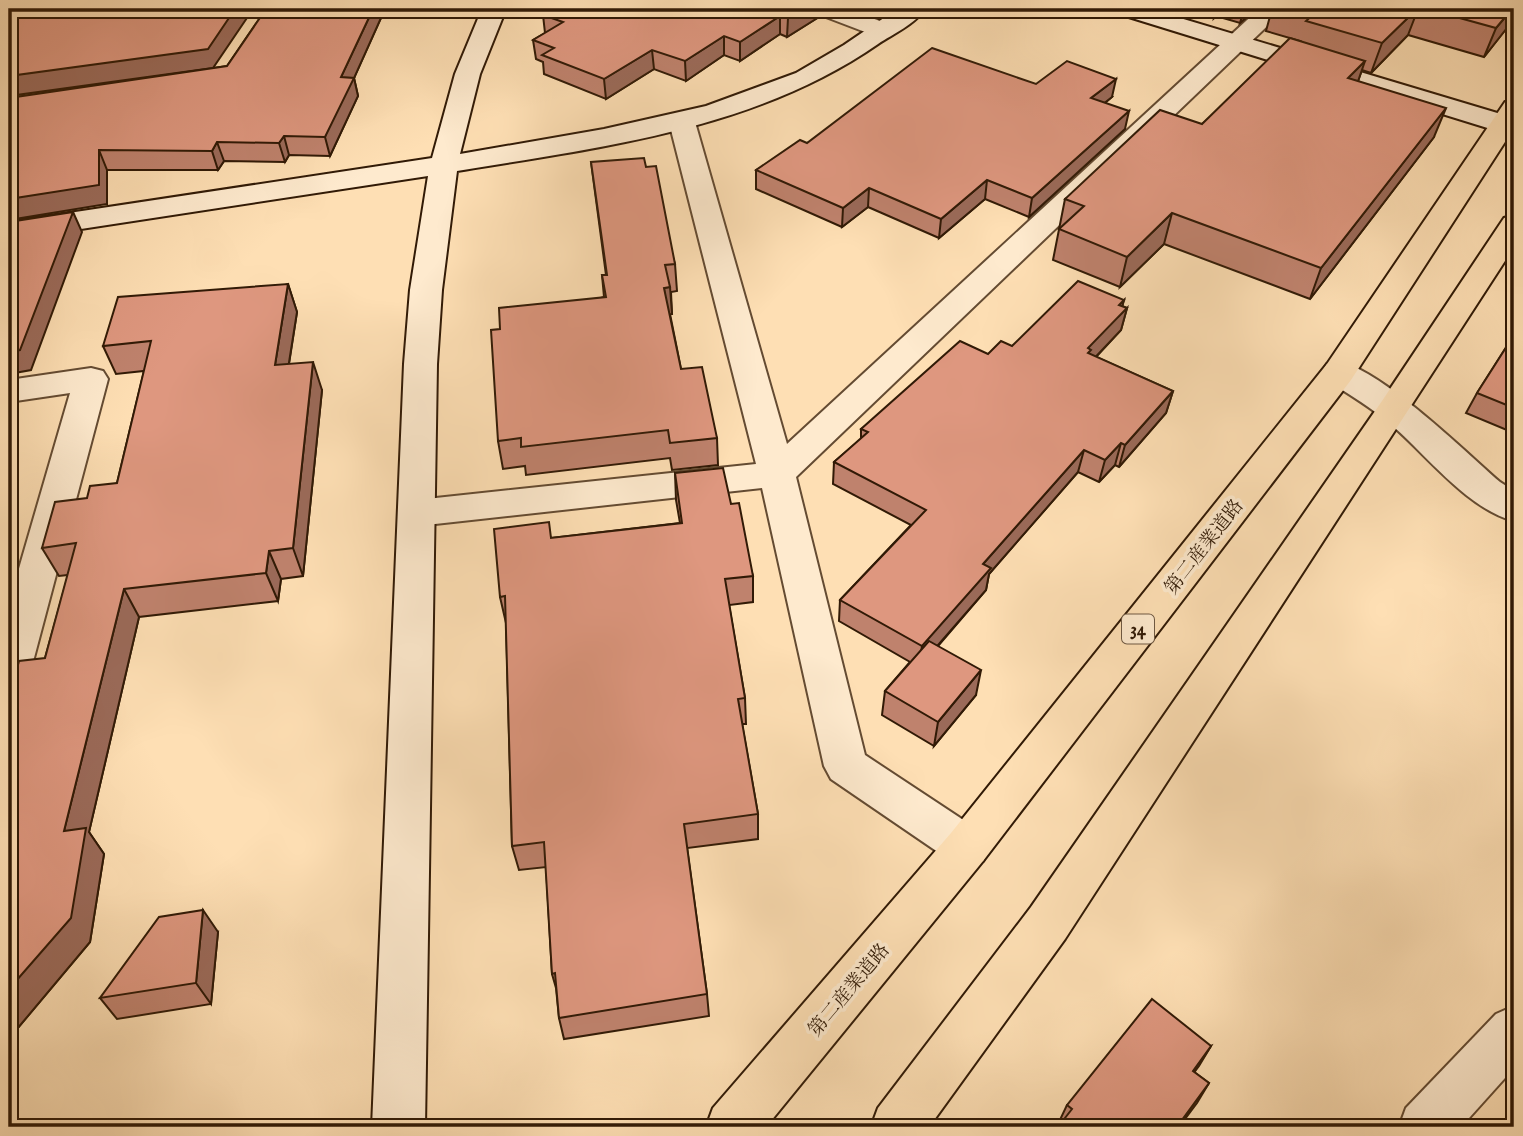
<svg xmlns="http://www.w3.org/2000/svg" width="1523" height="1136" font-family="'IM FELL English','Noto Serif JP',serif">
	<style>
		.lines { fill: none; stroke-linecap: round; stroke-linejoin: round }
		.street-casing { stroke: #644b32; stroke-width: 4 }
		.secondary-casing { stroke: #311a06; stroke-width: 4 }
		.primary-casing { stroke: #311a06; stroke-width: 4 }
		.street { fill: #feeace; fill-rule: evenodd }
		.secondary { fill: #feeace; fill-rule: evenodd }
		.primary { fill: #fedfb4; fill-rule: evenodd }
		.wall { fill: #bf826d; stroke: #311a06; stroke-width: 2 }
		.shaded-wall { fill: #9b6a59; stroke: #311a06; stroke-width: 2 }
		.building { fill: #de977f; stroke: #311a06; stroke-width: 2 }
		.labels { text-anchor: middle; stroke-width: 7; stroke-linejoin: round; paint-order: stroke }
		.shield { fill: #feeace; stroke: #6e5842; stroke-width: 2 }
		.shield-label { font-size: 18px; font-weight: bold; fill: #311a06 }
		.street-label { font-size: 19px; fill: #311a06; stroke: #feeace }
	</style>
	<rect width="100%" height="100%" fill="#fedfb4"/>
	<filter id="stains"><feTurbulence type="fractalNoise" baseFrequency=".00286" numOctaves="4"/><feColorMatrix values="0 0 0 0 .2 0 0 0 0 .09 0 0 0 0 .02 0 0 0 .5 -.17"/></filter>
	<radialGradient id="worn" r=".72"><stop offset=".6" stop-color="#630" stop-opacity="0"/><stop offset="1" stop-color="#630" stop-opacity=".3"/></radialGradient>
	<g class="lines">
		<g class="street-casing">
			<g id="street">
				<path d="M814 9H847L891 25 894 30 891 35 882 37 873 35 818 14Z"/>
				<path d="M1259 9H1285L796 477 865 755 983 833 990 847 983 861 967 867 951 861 831 779 824 766 762 488 417 526 404 522 398 513 404 504 417 500 756 464 669 122 672 116 682 114 692 116 695 122 787 444Z"/>
				<path d="M1339 361C1386 374 1461 448 1500 482L1514 491V521C1464 508 1422 448 1382 417 1364 403 1345 392 1327 380L1322 372 1327 364Z"/>
				<path d="M91 368 103 371 108 379 30 673 24 685 9 689V603L70 393 9 402V380Z"/>
				<path d="M1514 1006V1068L1461 1127H1399L1406 1108 1496 1014Z"/>
			</g>
		</g>
		<g class="secondary-casing">
			<g id="secondary">
				<path d="M482 9H506L480 74 460 154 604 129 706 106 796 73 844 45 897 9H925C915 24 893 34 878 44 754 130 602 147 457 171L442 290 437 364 425 1127H372L404 364 410 290 428 176 9 240V222L432 158 455 74Z"/>
				<path d="M1115 9H1150L1514 118V129L1504 132 1494 130 1119 14Z"/>
			</g>
		</g>
		<g class="primary-casing">
			<g id="primary">
				<path d="M1514 100V128L1351 380 983 861 766 1127H706L713 1108 951 833 1327 364 1505 102Z"/>
				<path d="M1514 215V247L1065 939 929 1127H871L878 1108 1031 907 1382 401 1504 218Z"/>
			</g>
		</g>
		<use href="#street" class="street"/>
		<use href="#secondary" class="secondary"/>
		<use href="#primary" class="primary"/>
	</g>
	<g class="wall">
		<path d="M266 9H385L354 78 358 96 330 156 289 155 285 162 224 161 218 170H107V204L9 98 227 66Z"/>
		<path d="M555 9 819 17 787 37 780 34 740 61 724 55 686 81 654 69 606 99 544 74 543 62 536 59 533 40 545 33 543 15Z"/>
		<path d="M1185 9H1256L1240 23 1216 16 1214 18Z"/>
		<path d="M1272 9H1514V19L1484 57 1408 35 1371 73 1362 70 1358 81 1434 137 1310 299 1164 244 1120 287 1053 260 1065 199 1202 124 1300 41 1266 31Z"/>
		<path d="M1036 84 1112 97 1105 103 1125 129 1029 217 985 199 939 238 868 207 842 227 756 189V170L807 143Z"/>
		<path d="M591 162 646 167 675 264 677 291 671 292 672 314H670L681 369 717 438 718 465 672 470 670 458 526 475 525 466 503 469 498 441 500 329 604 297 602 275H606Z"/>
		<path d="M288 284 297 312 289 364 322 390 303 576 281 579 278 601 139 617 89 832 104 854 90 942 17 1029 9 1030V699L45 658 68 575 59 576 42 548 87 498 117 483 144 371 116 374 103 346Z"/>
		<path d="M1124 300 1122 306 1127 308 1121 330 1096 357 1173 391 1166 413 1119 467 1115 465 1099 482 1078 472 989 574 986 590 938 646 976 695 934 746 882 715 885 691 910 662 839 621 840 600 911 525 833 484 834 462 861 439V429L988 354 1012 346Z"/>
		<path d="M1514 335V433L1466 413 1477 393Z"/>
		<path d="M675 473 731 504 753 576V602L729 605 745 698 746 724H742L758 814V839L687 848 707 994 709 1016 564 1039 559 1018 556 988 552 974 546 867 519 870 512 846 506 623 500 597 551 538 680 523 676 500Z"/>
		<path d="M218 932 211 1004 117 1019 100 998Z"/>
		<path d="M1211 1046 1194 1072 1209 1083 1180 1125H1060L1058 1124 1067 1105Z"/>
	</g>
	<g class="shaded-wall">
		<path d="M235 9H253L213 68 9 96V76Z"/>
		<path d="M373 9H385L354 78 358 96 330 156 325 137 341 77Z"/>
		<path d="M803 9H819V17L787 37 788 18Z"/>
		<path d="M1216 9H1218L1216 16 1214 18Z"/>
		<path d="M1244 9H1256L1240 23Z"/>
		<path d="M1417 9H1418L1408 35 1371 73 1382 43Z"/>
		<path d="M1512 9H1514V19L1484 57 1496 28Z"/>
		<path d="M780 16V34L740 61V42Z"/>
		<path d="M724 36V55L686 81 685 61Z"/>
		<path d="M652 50 654 69 606 99 604 79Z"/>
		<path d="M1365 61 1355 90 1348 78Z"/>
		<path d="M1116 79 1112 97 1088 116 1091 98Z"/>
		<path d="M1446 108 1434 137 1310 299 1321 268Z"/>
		<path d="M1129 111 1125 129 1029 217 1032 198Z"/>
		<path d="M284 136 289 155 285 162 279 143Z"/>
		<path d="M217 142 224 161 218 170 212 151Z"/>
		<path d="M99 150 107 170V204L9 220V199Z"/>
		<path d="M987 180 985 199 939 238 941 219Z"/>
		<path d="M869 188 868 207 842 227 843 208Z"/>
		<path d="M73 212 82 232 31 370 9 374V352Z"/>
		<path d="M1172 213 1164 244 1120 287 1127 257Z"/>
		<path d="M288 284 297 312 284 394 275 365Z"/>
		<path d="M670 287 672 314 666 315 664 288Z"/>
		<path d="M1124 300 1120 315 1127 308 1121 330 1087 366 1088 348 1119 305Z"/>
		<path d="M313 362 322 390 303 576 293 548Z"/>
		<path d="M1173 391 1166 413 1119 467 1125 445Z"/>
		<path d="M1121 443 1115 465 1099 482 1105 460Z"/>
		<path d="M1084 450 1078 472 989 574 986 590 919 667 922 646 983 564Z"/>
		<path d="M269 551 281 579 278 601 266 573Z"/>
		<path d="M124 589 139 617 89 832 104 854 90 942 17 1029 9 1021V989L64 831Z"/>
		<path d="M981 670 976 695 934 746 938 722Z"/>
		<path d="M203 910 218 932 211 1004 196 983Z"/>
		<path d="M1211 1046 1199 1066 1181 1090 1193 1071Z"/>
		<path d="M1209 1083 1197 1103 1179 1127H1177Z"/>
	</g>
	<g class="building">
		<path d="M72 9H235L208 49 9 76V18Z"/>
		<path d="M266 9H373L341 77 354 78 325 137 284 136 279 143 217 142 212 151 99 150V185L9 199V98L227 66Z"/>
		<path d="M555 9H803L788 18 780 16 740 42 724 36 685 61 652 50 604 79 542 55 554 48 533 40 563 22 543 15Z"/>
		<path d="M1297 9H1417L1382 43 1306 21 1314 14Z"/>
		<path d="M1427 9H1512L1496 28Z"/>
		<path d="M1290 38 1365 61 1348 78 1446 108 1321 268 1172 213 1127 257 1059 229 1084 206 1065 199 1160 110 1202 124Z"/>
		<path d="M932 48 1036 84 1067 61 1116 79 1091 98 1129 111 1032 198 987 180 941 219 869 188 843 208 756 170 800 140 807 143Z"/>
		<path d="M644 158 646 167 656 166 675 264 665 265 670 287 664 288 681 369 702 367 717 438 670 443 668 430 521 447V438L498 441 491 330 500 329 499 308 606 297 602 275H607L591 162Z"/>
		<path d="M73 212 20 350 9 352V222Z"/>
		<path d="M1078 281 1124 300 1119 305 1127 308 1088 348 1091 350 1088 353 1173 391 1125 445 1121 443 1105 460 1084 450 983 564 991 568 922 646 840 600 926 510 834 462 868 432 861 429 960 341 988 354 1001 341 1012 346Z"/>
		<path d="M288 284 275 365 313 362 293 548 269 551 266 573 124 589 64 831 86 828 71 918 9 989V699L19 661 45 658 76 543 42 548 55 502 87 498 90 486 117 483 151 341 103 346 118 297Z"/>
		<path d="M1514 335V408L1477 393Z"/>
		<path d="M723 468 731 504 739 503 753 576 725 579 745 698 738 699 758 814 684 824 707 994 559 1018 555 973 552 974 544 842 512 846 505 596 500 597 494 529 549 522 551 538 682 523 675 473Z"/>
		<path d="M929 641 981 670 938 722 885 691Z"/>
		<path d="M203 910 196 983 100 998 159 917Z"/>
		<path d="M1152 999 1211 1046 1193 1071 1209 1083 1179 1124 1183 1127H1058L1072 1109 1067 1105Z"/>
	</g>
	<g class="labels">
		<rect class="shield" x="1122" y="614.5" width="32" height="29" rx="5"/>
		<g class="shield-label">
			<text x="1138" y="635">34</text>
		</g>
		<g class="street-label">
			<text transform="translate(1203 546) rotate(-52)" y="7">第二産業道路</text>
			<text transform="translate(848 989) rotate(-50)" y="7">第二産業道路</text>
		</g>
	</g>
	<rect width="1523" height="1136" fill="none" stroke="#fedfb4" stroke-width="35"/>
	<rect x="10" y="10" width="1502" height="1115" fill="none" stroke="#311a06" stroke-width="3.5"/>
	<rect x="18" y="18" width="1488" height="1101" fill="none" stroke="#311a06" stroke-width="2"/>
	<rect width="100%" height="100%" filter="url(#stains)"/>
	<rect width="100%" height="100%" fill="url(#worn)"/>
</svg>
